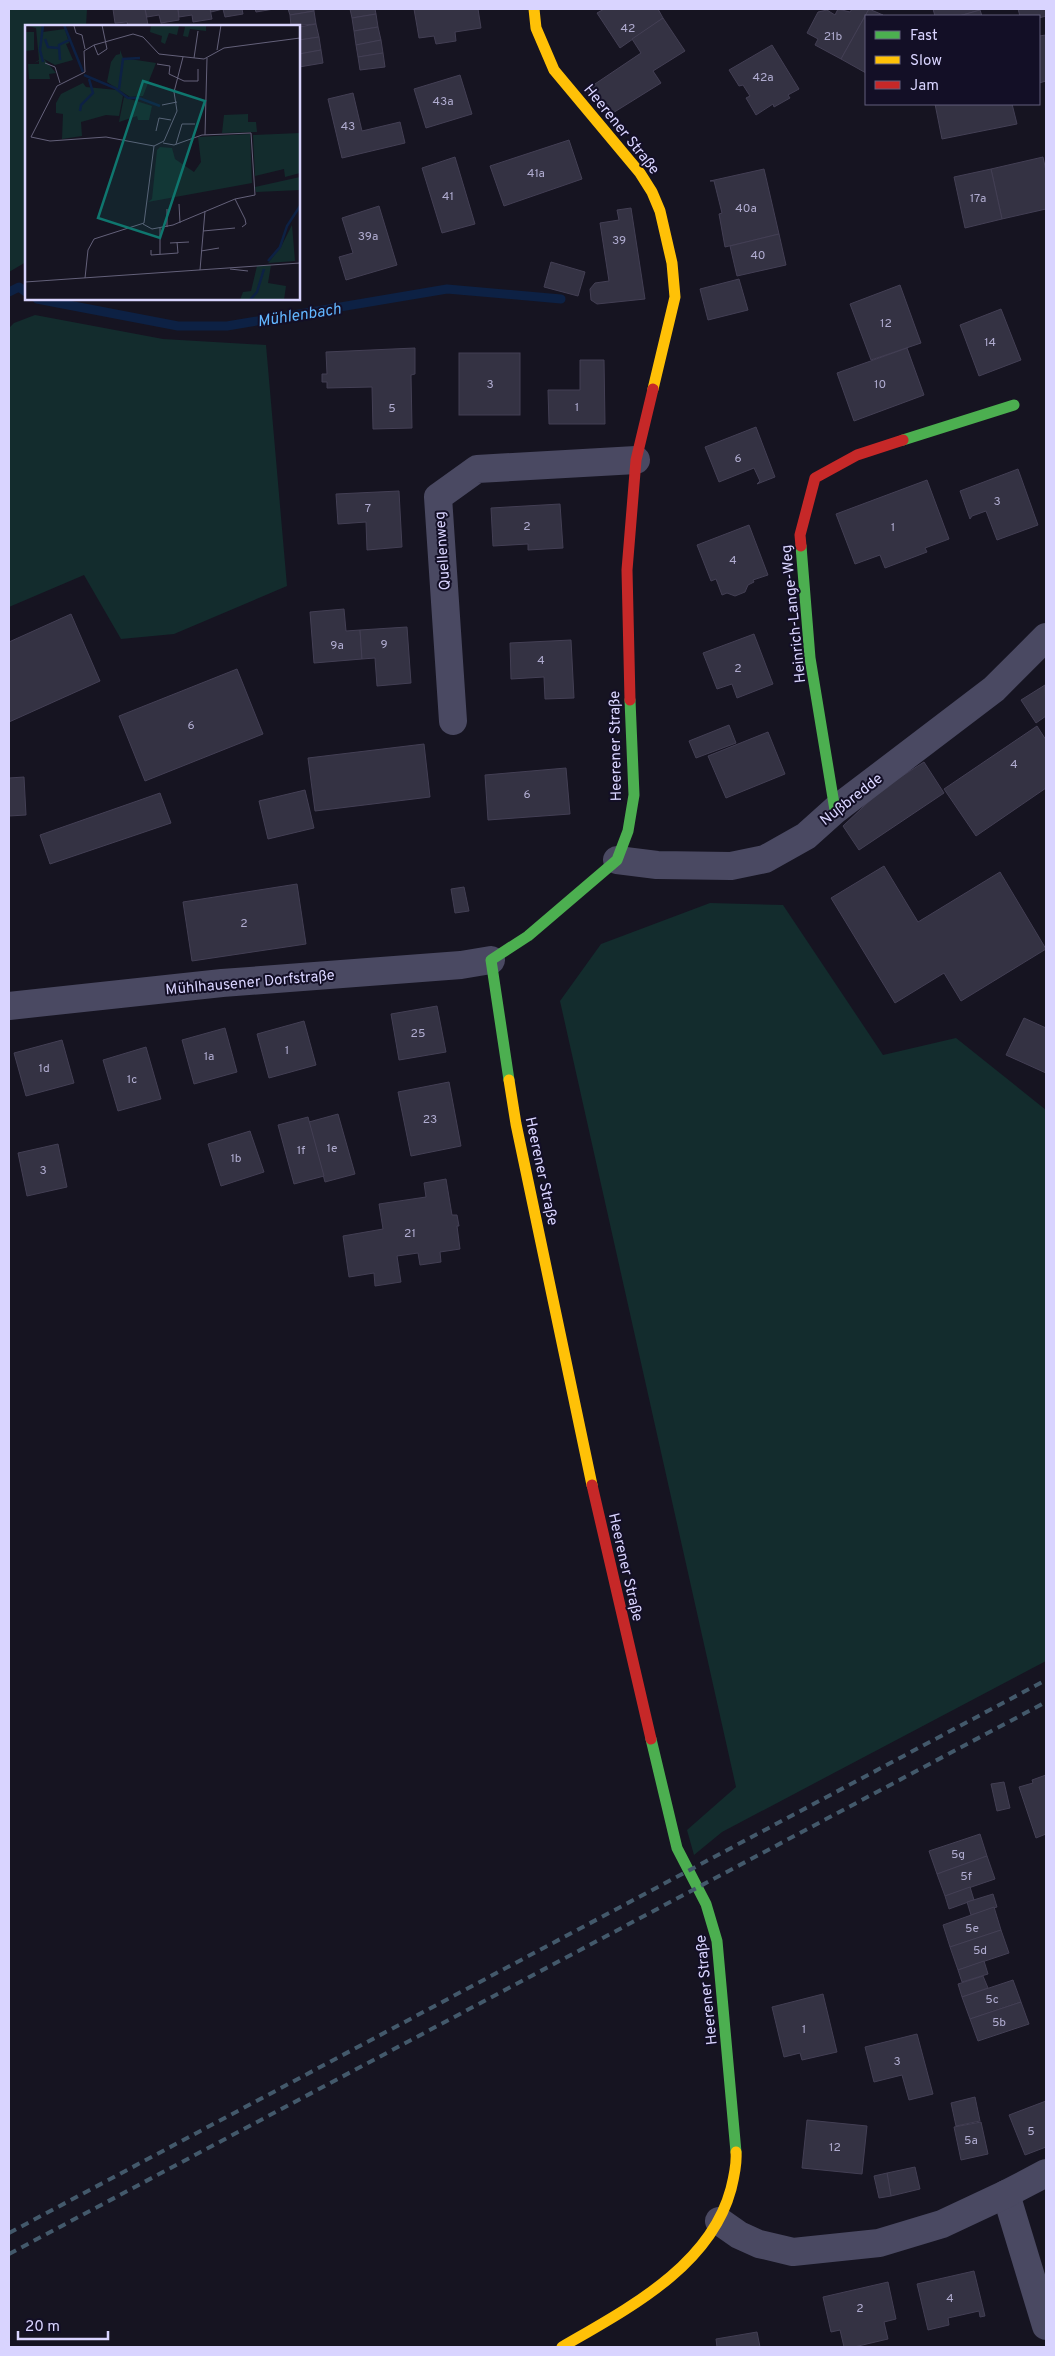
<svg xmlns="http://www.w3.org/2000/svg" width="1055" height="2356" font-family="Overpass,sans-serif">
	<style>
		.green { fill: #132c2d }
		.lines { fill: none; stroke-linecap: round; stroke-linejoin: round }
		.stream { stroke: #0d2144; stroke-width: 9 }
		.building { fill: #343243; stroke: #433f54 }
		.street { stroke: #4a4962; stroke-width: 28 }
		.fast { stroke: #4caf50; stroke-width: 11 }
		.slow { stroke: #ffc107; stroke-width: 11 }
		.jam { stroke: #c62828; stroke-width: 11 }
		.rail { stroke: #43596b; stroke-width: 4; stroke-dasharray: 8 6; stroke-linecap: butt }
		.labels { text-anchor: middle; stroke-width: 4; stroke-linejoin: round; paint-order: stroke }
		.number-label { font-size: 12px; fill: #b0acd0 }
		.street-label { font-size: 15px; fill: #d9d4ff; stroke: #130f26 }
		.water-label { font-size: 16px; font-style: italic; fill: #62b6ff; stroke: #130f26 }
		.inset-river { fill: none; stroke: #0d2144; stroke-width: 2.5 }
		.inset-road { fill: none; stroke: #64617a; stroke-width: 1 }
		.view { fill: #0f766e; fill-opacity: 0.15; stroke: #0f766e; stroke-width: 2.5 }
		.inset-edge { fill: none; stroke: #d9d4ff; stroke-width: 2.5 }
	</style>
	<rect width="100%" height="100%" fill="#161421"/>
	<g class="green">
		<path d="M9 9H87L86 26H26V262L9 272Z"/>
		<path d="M35 315 163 339 266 345 287 586 174 634 121 639 84 575 9 607V328L14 323Z"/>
		<path d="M710 903 783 905 883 1055 956 1038 1046 1110V1661L722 1832 694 1855 687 1830 736 1787 560 1001 601 944Z"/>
	</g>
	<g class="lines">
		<g class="stream">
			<path d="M9 292 19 287 26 292"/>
			<path d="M37 299 178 326H227L447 289 561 299"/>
		</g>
	</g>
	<g class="building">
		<path d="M113 9H145L148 25 128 26 127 22 115 23Z"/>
		<path d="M145 9H178L179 20 161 23 159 15 147 17Z"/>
		<path d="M178 9H210L212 19 193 22 192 15 179 17Z"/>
		<path d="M210 9H242L243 14 225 17 223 9 211 12Z"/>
		<path d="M255 9H274L256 12Z"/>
		<path d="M288 9H314V11L290 15Z"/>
		<path d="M350 9H375L376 14 352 18Z"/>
		<path d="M414 9H478L481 28 455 32 456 41 436 44 434 36 419 38Z"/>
		<path d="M604 9H658L663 18 620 48 597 13Z"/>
		<path d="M838 9 850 12 852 9H869L841 59 815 45 818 39 807 33 818 12 827 10 835 15Z"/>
		<path d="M869 9 883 15 866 16V73L841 59Z"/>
		<path d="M933 9H980V10L959 16H935Z"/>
		<path d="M1018 9H1046V16L1039 18V16H1020Z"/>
		<path d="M980 10 982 16H959Z"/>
		<path d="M314 11 316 24 291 26 290 15Z"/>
		<path d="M376 14 378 27 354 31 352 18Z"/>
		<path d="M663 18 685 51 653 71 661 83 608 116 586 90 641 53 632 39Z"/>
		<path d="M316 24 319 37 299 40V27Z"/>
		<path d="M378 27 381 40 356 45 354 31Z"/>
		<path d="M1046 35V81L1039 83V36Z"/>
		<path d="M319 37 321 50 299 54V40Z"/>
		<path d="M381 40 383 53 358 57 356 45Z"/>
		<path d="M772 45 799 89 788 95 790 98 774 107 773 104 756 115 746 98 750 96 743 85 739 86 729 70Z"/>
		<path d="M321 50 323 63 299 67V54Z"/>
		<path d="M383 53 385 67 360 70 358 57Z"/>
		<path d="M460 75 472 114 426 128 414 89Z"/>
		<path d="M353 93 362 131 400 122 405 143 342 158 328 99Z"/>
		<path d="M935 104H1012L1017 124 942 139Z"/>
		<path d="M569 140 582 179 504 206 490 166Z"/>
		<path d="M455 157 475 224 442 233 422 168Z"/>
		<path d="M1043 157 1046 171V209L1002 219 991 169Z"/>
		<path d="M764 169 779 234 725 247 719 214 722 213 714 181H710Z"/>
		<path d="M991 169 1002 219 965 228 954 177Z"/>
		<path d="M379 206 397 265 346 280 339 257 353 253 342 218Z"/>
		<path d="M631 208 645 299 597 304 591 300 590 289 595 283 609 281 600 223 619 220 617 210Z"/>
		<path d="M779 234 786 265 737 276 730 246Z"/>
		<path d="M551 262 585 272 578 296 544 287Z"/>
		<path d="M739 279 748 310 708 320 700 289Z"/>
		<path d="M900 285 921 343 871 360 850 304Z"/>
		<path d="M1001 309 1021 360 979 376 960 325Z"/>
		<path d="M415 348V374L411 375 412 428 373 429 372 387 327 388V382H322V374H327L326 352Z"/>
		<path d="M907 348 924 395 854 421 837 373Z"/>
		<rect x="459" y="353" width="61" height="62"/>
		<path d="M580 360H604L605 424H549L548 390H580Z"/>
		<path d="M756 427 775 477 757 484 760 481 754 468 719 482 705 447Z"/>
		<path d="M1018 469 1038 525 997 540 986 511 972 516 970 519 960 491Z"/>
		<path d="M927 480 949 539 925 548 927 552 885 568 880 555 855 564 836 514Z"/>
		<path d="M399 491 402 547 367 550 366 522 338 524 336 494Z"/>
		<path d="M560 504 563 548 528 550V544L493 546 491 508Z"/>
		<path d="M749 525 768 575 753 580 754 582 748 585 745 592 735 596 727 593 722 595 716 579 711 581 697 545Z"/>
		<path d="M344 609 346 631 360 630 362 659 314 663 310 612Z"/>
		<path d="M71 614 100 681 9 722V642Z"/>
		<path d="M407 627 411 683 377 686 375 658 362 659 360 630Z"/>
		<path d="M754 634 773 684 737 698 732 684 717 689 703 653Z"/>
		<path d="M571 640 574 698 545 699 544 677 511 679 510 643Z"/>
		<path d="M237 669 263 734 145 781 119 716Z"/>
		<path d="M1045 685 1046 716 1036 723 1021 700Z"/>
		<path d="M729 725 736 743 696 758 689 741Z"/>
		<path d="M1037 726 1046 740V788L976 836 944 789Z"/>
		<path d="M768 732 785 774 726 798 708 756Z"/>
		<path d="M424 744 430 797 315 811 308 758Z"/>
		<path d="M924 762 944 793 859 850 843 826 882 789Z"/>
		<path d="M566 768 570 814 488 820 485 775Z"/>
		<path d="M24 777 26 815 9 816V778Z"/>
		<path d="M305 790 314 828 268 839 259 801Z"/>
		<path d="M160 793 171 823 50 864 40 835Z"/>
		<path d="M884 866 918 922 1000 872 1046 949 961 1001 944 973 895 1003 831 898Z"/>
		<path d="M297 884 306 944 192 961 183 902Z"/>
		<path d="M464 887 469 911 455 913 451 889Z"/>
		<path d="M437 1006 446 1052 399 1060 391 1014Z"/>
		<path d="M1024 1018 1046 1028V1073L1006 1055Z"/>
		<path d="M304 1021 316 1065 269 1078 257 1034Z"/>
		<path d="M225 1028 237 1072 194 1084 182 1040Z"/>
		<path d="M62 1040 74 1083 26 1096 14 1053Z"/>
		<path d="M146 1047 161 1099 118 1111 103 1060Z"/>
		<path d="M449 1082 461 1146 411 1156 398 1092Z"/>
		<path d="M338 1114 355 1174 325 1182 309 1122Z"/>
		<path d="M308 1117 324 1176 294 1184 278 1125Z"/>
		<path d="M250 1131 264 1172 221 1186 208 1144Z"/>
		<path d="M58 1144 67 1187 27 1196 18 1153Z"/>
		<path d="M446 1179 452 1215H457L459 1226H457L460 1249 440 1252 441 1262 420 1265 418 1253 397 1256 401 1282 375 1286 374 1273 349 1277 343 1236 383 1229 379 1204 426 1197 424 1183Z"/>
		<path d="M1046 1775V1834L1036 1838 1019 1787 1033 1783 1032 1780Z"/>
		<path d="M1004 1782 1010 1808 997 1811 991 1784Z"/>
		<path d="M980 1834 987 1856 937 1874 929 1851Z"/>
		<path d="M987 1856 995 1879 945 1896 937 1874Z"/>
		<path d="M970 1887 974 1900 949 1909 945 1896Z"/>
		<path d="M993 1894 997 1907 971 1915 967 1902Z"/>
		<path d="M994 1907 1001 1930 950 1947 943 1925Z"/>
		<path d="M1001 1930 1009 1953 958 1970 950 1947Z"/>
		<path d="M984 1961 988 1974 962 1982 958 1970Z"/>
		<path d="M983 1976 988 1988 962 1997 958 1984Z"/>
		<path d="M1013 1980 1021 2002 970 2019 962 1997Z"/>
		<path d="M823 1994 837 2052 802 2060 800 2053 784 2057 772 2007Z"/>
		<path d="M1021 2002 1029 2024 978 2041 970 2019Z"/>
		<path d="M917 2034 933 2094 909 2100 902 2075 874 2082 865 2047Z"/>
		<path d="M975 2097 980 2121 956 2126 951 2103Z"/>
		<path d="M1046 2101V2147L1025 2155 1009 2115Z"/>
		<path d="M807 2120 867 2126 862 2174 802 2168Z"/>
		<path d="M981 2122 988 2154 961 2160 954 2127Z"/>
		<path d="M915 2167 920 2189 891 2196 887 2173Z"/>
		<path d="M887 2173 891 2196 879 2198 874 2176Z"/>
		<path d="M974 2271 985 2316 980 2317 979 2311 948 2318 949 2325 928 2330 917 2284Z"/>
		<path d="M888 2282 896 2319 884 2322 888 2339 854 2347H844L840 2330 831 2332 823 2297Z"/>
		<path d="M757 2332 760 2347H717L716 2339Z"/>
	</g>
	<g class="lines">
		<g class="street">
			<path d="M453 721 438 497 477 469 636 460"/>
			<path d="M617 860 657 865 731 866 765 859 806 836 835 810 994 689 1046 637"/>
			<path d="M9 1006 222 983 461 965 491 960"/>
			<path d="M1006 2194 1046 2326"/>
			<path d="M719 2221 739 2235 759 2244 793 2252 879 2243 942 2224 1006 2194 1046 2173"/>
		</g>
		<g class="fast">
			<path d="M903 440 1014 405"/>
			<path d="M801 546 810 658 835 810"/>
			<path d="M509 1080 491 960 528 936 617 860 628 831 634 795 630 700"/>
			<path d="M651 1739 677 1848 706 1904 717 1941 736 2152"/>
		</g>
		<g class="slow">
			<path d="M534 9 536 28 554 70 640 173 652 192 660 211 672 263 675 297 653 389"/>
			<path d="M509 1080 516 1124 592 1485"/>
			<path d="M562 2347C627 2309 710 2267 731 2189 734 2177 737 2164 736 2152"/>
		</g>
		<g class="jam">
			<path d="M801 546 800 535 815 478 857 455 903 440"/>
			<path d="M630 700 627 570 636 460 653 389"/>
			<path d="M592 1485 651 1739"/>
		</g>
		<g class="rail">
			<path d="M9 2233 1046 1680"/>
			<path d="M9 2254 1046 1702"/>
		</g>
	</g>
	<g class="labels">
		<g class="number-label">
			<text x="628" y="32">42</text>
			<text x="833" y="40">21b</text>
			<text x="763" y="81">42a</text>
			<text x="443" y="105">43a</text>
			<text x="348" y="130">43</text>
			<text x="536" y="177">41a</text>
			<text x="448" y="200">41</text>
			<text x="978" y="202">17a</text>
			<text x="746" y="212">40a</text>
			<text x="368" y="240">39a</text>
			<text x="619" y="244">39</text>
			<text x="758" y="259">40</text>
			<text x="886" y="327">12</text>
			<text x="990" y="346">14</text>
			<text x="490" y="388">3</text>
			<text x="880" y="388">10</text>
			<text x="577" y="411">1</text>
			<text x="392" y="412">5</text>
			<text x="738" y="462">6</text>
			<text x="997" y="505">3</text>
			<text x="368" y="512">7</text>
			<text x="527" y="530">2</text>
			<text x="893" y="531">1</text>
			<text x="733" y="564">4</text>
			<text x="384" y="648">9</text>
			<text x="337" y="649">9a</text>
			<text x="541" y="664">4</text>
			<text x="738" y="672">2</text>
			<text x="191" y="729">6</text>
			<text x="1014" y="768">4</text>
			<text x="527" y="798">6</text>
			<text x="244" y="927">2</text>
			<text x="418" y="1037">25</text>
			<text x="287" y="1054">1</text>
			<text x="209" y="1060">1a</text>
			<text x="44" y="1072">1d</text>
			<text x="132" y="1083">1c</text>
			<text x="430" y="1123">23</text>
			<text x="332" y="1152">1e</text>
			<text x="301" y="1154">1f</text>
			<text x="236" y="1162">1b</text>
			<text x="43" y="1174">3</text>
			<text x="410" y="1237">21</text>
			<text x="958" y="1858">5g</text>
			<text x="966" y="1880">5f</text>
			<text x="972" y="1932">5e</text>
			<text x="980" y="1954">5d</text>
			<text x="992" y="2003">5c</text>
			<text x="999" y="2026">5b</text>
			<text x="804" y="2033">1</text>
			<text x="897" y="2065">3</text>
			<text x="1031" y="2135">5</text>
			<text x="971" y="2144">5a</text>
			<text x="835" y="2151">12</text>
			<text x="950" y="2302">4</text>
			<text x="860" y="2312">2</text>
		</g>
		<g class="street-label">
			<text transform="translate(622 129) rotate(51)" y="5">Heerener Straße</text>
			<text transform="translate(442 551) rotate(-94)" y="5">Quellenweg</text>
			<text transform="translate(793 614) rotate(-96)" y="5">Heinrich-Lange-Weg</text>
			<text transform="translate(615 746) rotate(-91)" y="5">Heerener Straße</text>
			<text transform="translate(851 799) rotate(-38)" y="5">Nußbredde</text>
			<text transform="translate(250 982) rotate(-5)" y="5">Mühlhausener Dorfstraße</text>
			<text transform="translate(542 1171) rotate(78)" y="5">Heerener Straße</text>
			<text transform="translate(626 1567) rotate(77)" y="5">Heerener Straße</text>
			<text transform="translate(706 1990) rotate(-96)" y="5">Heerener Straße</text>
		</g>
		<g class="water-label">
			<text transform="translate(299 314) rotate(-9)" y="6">Mühlenbach</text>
		</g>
	</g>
	<g transform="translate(25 25)">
		<rect width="275" height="275" fill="#161421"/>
		<path d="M0 0H19L18 7 40 4 44 18 41 19 48 35 30 40 19 34 31 48 24 49 25 54H4L3 39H14V36L9 38 14 35 11 3ZM126 0H181V6L165 4 163 12 158 11 160 2 154 1 152 10 144 8 140 19 136 17 137 11 125 7ZM0 7H9V25L0 26ZM95 25 98 33 131 38 118 71 105 72 82 57 86 37 91 30 95 29ZM58 58 61 62 92 65 98 71 94 91 81 90 56 97 57 111 37 114 38 89 31 88V78L36 69ZM99 72 127 81 124 95H113L112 91 94 97ZM223 89V97H231L232 107 197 108 199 90ZM275 108V148L260 152 259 144 230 151 228 110ZM225 109 227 158 123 177 127 174 132 125 135 122 147 123 150 134 169 147 176 137 173 112ZM275 152V165L231 167 230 162ZM267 200 270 236 243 238 256 222ZM246 240 243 258 261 261 259 275H215L218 267 226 266 232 241Z" fill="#132c2d"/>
		<path class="inset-river" d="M18 0 15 25 18 37M39 0 58 47M20 14 23 22 33 23M35 35 34 20 44 15M59 50 90 63 103 73H114L135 81M94 64 98 34 115 33M55 86 56 80 68 68 64 54M243 236 255 222 262 201 275 181M225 275 232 267 239 244"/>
		<path class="inset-road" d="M49 1 51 8 57 10 60 24M69 20 73 30 82 24 77 0M192 25 196 0M169 33 173 6M20 38 30 42 35 58M132 39 145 41 144 49 159 56H173V44M137 80 152 77M131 106 134 93 146 95M180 110 182 33M6 112 32 61 60 47 59 26 69 20 108 9 118 12 134 29 179 34 199 23 275 13M6 112 25 116 81 112 129 121M151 119 157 99H170M129 121 139 116 152 86 149 67 158 32M210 174 220 194 221 199 217 202M154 179 155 198M142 184V202M118 199 127 204 148 200 210 174 230 170 226 108 177 110 149 120 138 118M178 206 210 203M145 218 164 217M126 225V230L153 228 152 217M176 226 194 223M135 229V203M205 244 223 246M175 245 180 186M60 253 63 225 69 214 119 198 129 121M0 257 275 238"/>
		<path class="view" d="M118 56 180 76 135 213 73 193Z"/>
		<rect width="275" height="275" class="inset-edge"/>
	</g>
	<rect width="1055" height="2356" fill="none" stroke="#d9d4ff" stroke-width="20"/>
	<rect x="865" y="15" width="175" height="90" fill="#130f26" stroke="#625e7d"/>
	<rect x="875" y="31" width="25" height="8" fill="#4caf50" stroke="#625e7d"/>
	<text x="910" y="40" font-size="15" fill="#d9d4ff">Fast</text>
	<rect x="875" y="56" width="25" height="8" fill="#ffc107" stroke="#625e7d"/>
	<text x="910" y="65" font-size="15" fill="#d9d4ff">Slow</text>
	<rect x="875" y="81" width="25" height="8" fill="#c62828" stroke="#625e7d"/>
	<text x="910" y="90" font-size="15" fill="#d9d4ff">Jam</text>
	<path d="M18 2331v8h90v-8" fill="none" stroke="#d9d4ff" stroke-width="2.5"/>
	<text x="25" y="2331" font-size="15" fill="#d9d4ff" stroke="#130f26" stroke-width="4" paint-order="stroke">20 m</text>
</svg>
